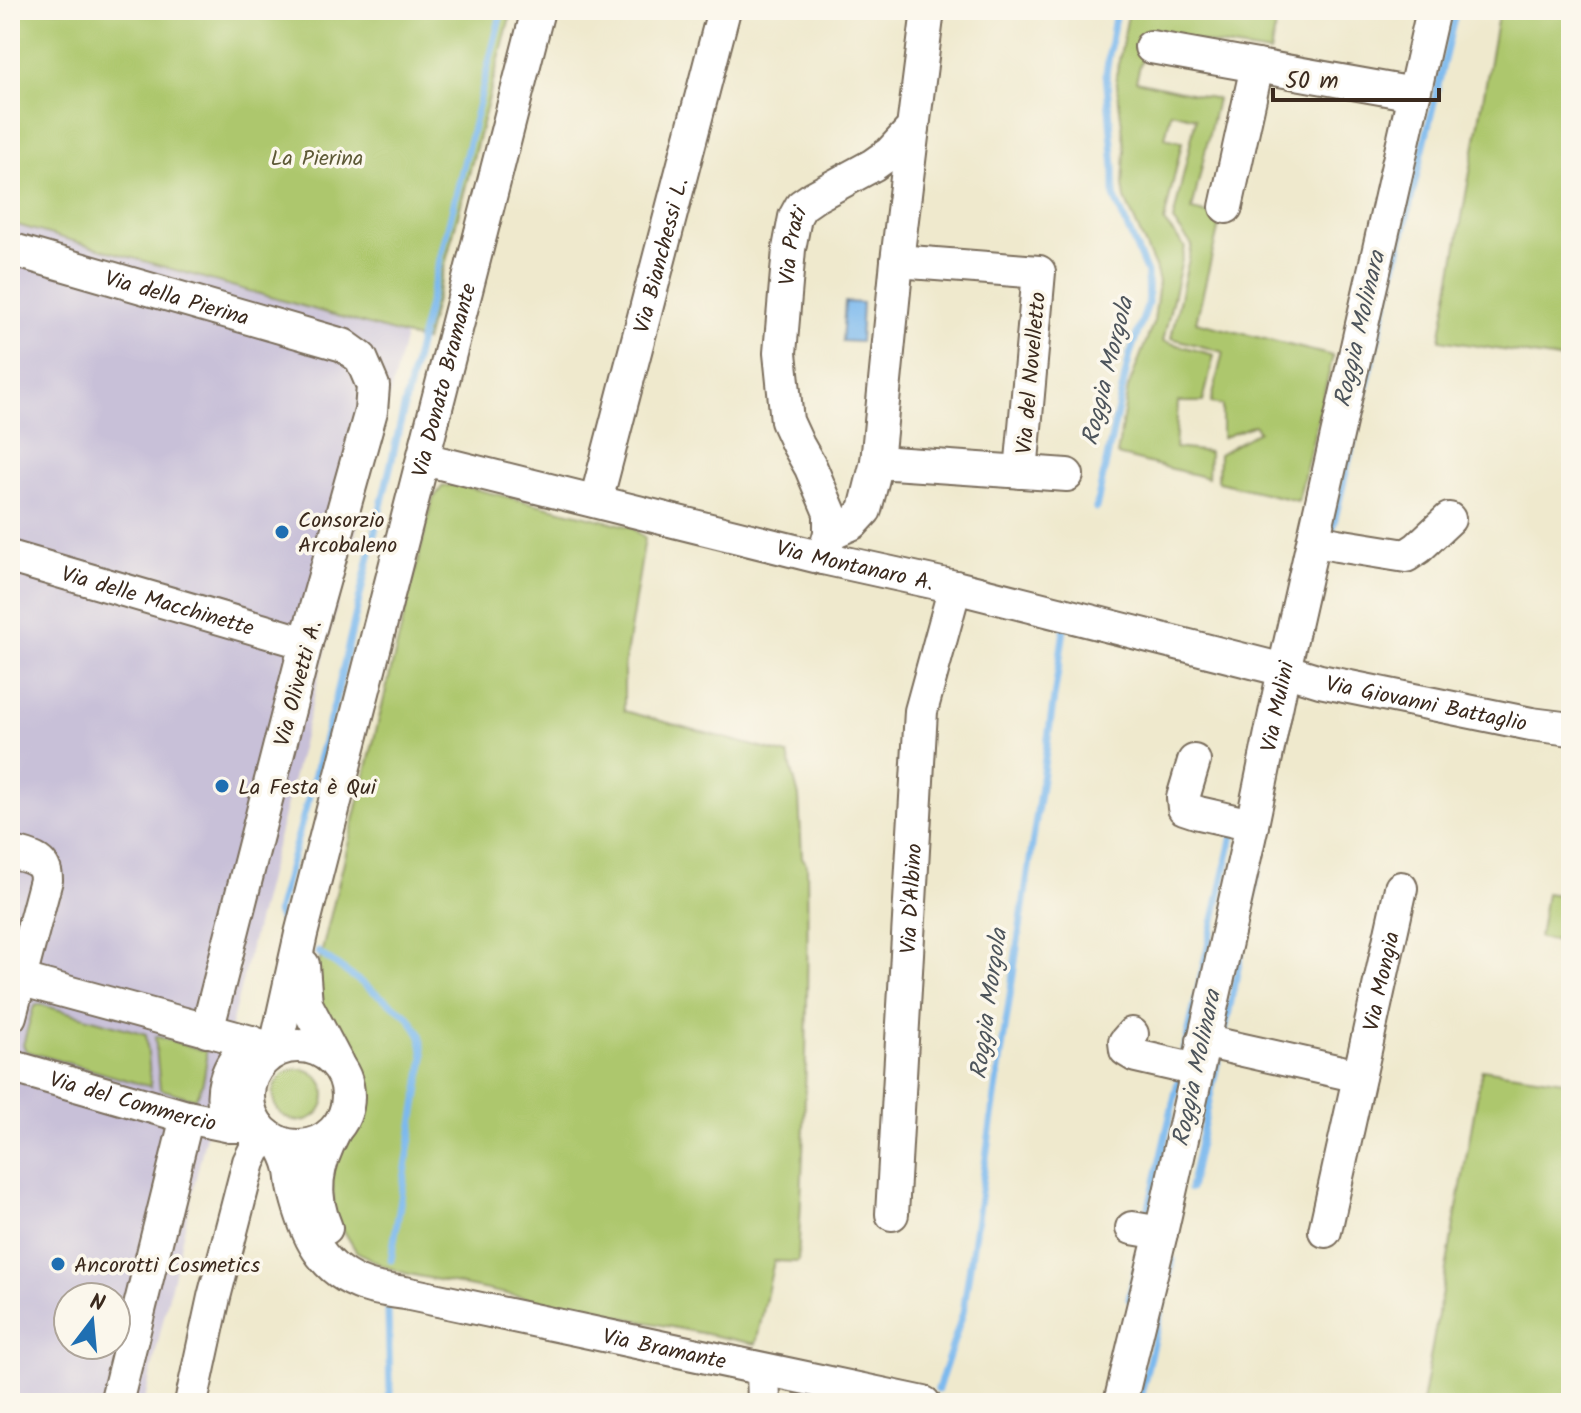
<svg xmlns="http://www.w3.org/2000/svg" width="1581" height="1413" font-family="Kalam,sans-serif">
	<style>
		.industrial { fill: #c8c0d8; fill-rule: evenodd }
		.green { fill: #adc76d; stroke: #747846; stroke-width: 2 }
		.water { fill: #7cb9ee; stroke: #5c7286; stroke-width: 2 }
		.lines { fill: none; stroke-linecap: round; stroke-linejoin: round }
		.stream { stroke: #7cb9ee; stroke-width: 7 }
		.minor-casing { stroke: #7a6d5b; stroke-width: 36 }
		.minor { stroke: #fff; stroke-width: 32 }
		.poi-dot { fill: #1f6fb2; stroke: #fbf7ec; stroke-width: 3 }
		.labels { text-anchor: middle; stroke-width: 7; stroke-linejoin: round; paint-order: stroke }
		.park-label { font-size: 22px; fill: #5d5936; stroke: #fbf7ec }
		.street-label { font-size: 22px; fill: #3b2a1e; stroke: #fbf7ec }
		.poi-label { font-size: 22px; fill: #3b2a1e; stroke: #fbf7ec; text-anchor: start }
		.water-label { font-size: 24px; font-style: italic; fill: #4e555c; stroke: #fbf7ec }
	</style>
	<rect width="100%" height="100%" fill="#fbf7ec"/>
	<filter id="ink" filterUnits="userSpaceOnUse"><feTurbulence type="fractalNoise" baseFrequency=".0125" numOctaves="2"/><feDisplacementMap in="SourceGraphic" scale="16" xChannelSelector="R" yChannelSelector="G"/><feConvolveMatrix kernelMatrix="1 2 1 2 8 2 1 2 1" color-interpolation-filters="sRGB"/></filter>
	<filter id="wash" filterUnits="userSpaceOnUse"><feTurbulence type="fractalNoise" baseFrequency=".006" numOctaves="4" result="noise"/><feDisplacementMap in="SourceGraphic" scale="32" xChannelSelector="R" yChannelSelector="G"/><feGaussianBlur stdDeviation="1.8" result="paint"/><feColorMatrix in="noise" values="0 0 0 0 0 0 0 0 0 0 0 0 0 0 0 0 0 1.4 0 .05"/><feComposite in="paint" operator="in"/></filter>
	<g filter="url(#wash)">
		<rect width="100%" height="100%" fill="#efe9cd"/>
		<path class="industrial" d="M10 224 405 336 233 1017 144 1403H10ZM68 1297H116V1345H68Z"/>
		<g class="green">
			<path d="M10 10H512L425 341 10 223Z"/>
			<path d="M1129 10H1279L1270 53 1148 34 1136 81 1217 99 1192 210 1221 217 1196 322 1333 356 1298 501 1218 482 1219 454 1259 431 1254 425 1222 438V405L1211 403 1223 352 1171 338 1192 245 1173 221 1196 118 1171 112 1165 138 1182 142 1164 222 1185 247 1163 341 1214 355 1203 402H1178L1175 448 1209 452 1208 478 1117 455 1128 388 1154 321 1159 282 1155 267 1125 199 1123 185 1125 150 1116 76Z"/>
			<path d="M1499 10H1571V361L1440 340Z"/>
			<path d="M454 484 631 527 645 538 624 668V711L788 755 799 797 802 857 807 865C809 997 805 1130 798 1262L774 1261 756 1344 408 1274 383 1266 356 1251 335 1216 331 1167 342 1141 351 1128 358 1104 357 1078 317 999 318 967 433 499 442 487Z"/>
			<path d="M1546 893 1571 897V943L1539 938Z"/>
			<path d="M36 1005H42L146 1034 151 1087 26 1051 23 1045 33 1009Z"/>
			<path d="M155 1036 206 1051C207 1066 204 1086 195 1099L160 1089Z"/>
			<circle cx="299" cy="1095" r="26"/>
			<path d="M1482 1069 1571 1082V1403H1422Z"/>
		</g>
		<path class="water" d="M845 302 862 303 860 342 842 341Z"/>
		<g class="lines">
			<g class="stream">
				<path d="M1096 508 1130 354 1148 304 1147 273 1114 196V167L1106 73 1116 10"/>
				<path d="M1331 535 1456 10"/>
				<path d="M1250 911 1259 866"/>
				<path d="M285 930 277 912 336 698 418 348 502 10"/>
				<path d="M318 952 407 1015 420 1034 424 1057 391 1260"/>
				<path d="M1223 1039 1241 954"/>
				<path d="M1183 1057 1234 831"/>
				<path d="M1190 1189 1219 1055"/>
				<path d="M1146 1221 1180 1073"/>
				<path d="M1129 1299 1143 1237"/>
				<path d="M938 1389 963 1313 1065 623"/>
				<path d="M386 1403 390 1393 388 1311"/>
				<path d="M1139 1403 1173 1260"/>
			</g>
		</g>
	</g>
	<g filter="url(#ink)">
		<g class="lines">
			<g class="minor-casing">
				<g id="minor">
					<path d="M1151 47 1414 94"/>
					<path d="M1226 207 1257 66"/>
					<path id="s1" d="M10 249 343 345 361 358 373 386 371 411 306 643 207 1031"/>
					<path d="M897 261 1039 272 1021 472"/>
					<path id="s2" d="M424 459 823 558 955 587 1284 670 1320 681 1531 724 1571 729"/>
					<path d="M877 462 1067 475"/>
					<path id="s3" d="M596 501 724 10"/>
					<path d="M830 533 853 523 865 510 877 462 897 261 913 128"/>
					<path d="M1314 540 1337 545 1406 556 1418 548 1449 519"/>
					<path id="s4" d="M10 557 306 643"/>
					<path id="s5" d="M823 558 830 533V513L811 468 798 445 787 421 780 353 789 249 795 217 801 206 814 197 873 165 890 153 913 128 928 10"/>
					<path d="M1194 761 1183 798 1184 808 1199 813 1252 825"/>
					<path d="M10 852C28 857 46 858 46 880L10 1016"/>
					<path d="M303 965 306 1004 337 1063"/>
					<path id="s6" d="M19 979 251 1042 275 1051 301 934 538 10"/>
					<path d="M1132 1034 1125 1042 1126 1050 1136 1056 1197 1070"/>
					<path d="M1203 1041 1359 1076"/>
					<circle cx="298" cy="1096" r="50"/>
					<path id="s7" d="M10 1066 187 1117 231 1126H258"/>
					<path d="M231 1126C215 1094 226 1065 251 1042"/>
					<path id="s8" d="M281 1143C285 1150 289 1158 291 1166 293 1174 293 1183 295 1191 306 1235 321 1271 367 1286 379 1290 392 1291 405 1293L924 1403"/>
					<path id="s9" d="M892 1214 921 711 955 587"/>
					<path d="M326 1228C311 1193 316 1166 334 1132"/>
					<path d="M1132 1228 1161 1233"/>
					<path id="s10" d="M1325 1231 1401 888"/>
					<path d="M763 1370 764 1403"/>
					<path d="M116 1403 187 1117"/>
					<path d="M191 1403 214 1297 249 1162 256 1148 269 1137"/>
					<path id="s11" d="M1120 1403 1161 1233 1252 825 1284 670 1433 10"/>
				</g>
			</g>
			<use href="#minor" class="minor"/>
		</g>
	</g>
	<g class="poi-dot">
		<circle cx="282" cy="532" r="8"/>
		<circle cx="222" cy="786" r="8"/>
		<circle cx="58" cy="1264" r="8"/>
	</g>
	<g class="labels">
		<g class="park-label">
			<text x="317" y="165">La Pierina</text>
		</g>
		<g class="street-label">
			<text dy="8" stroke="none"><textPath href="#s5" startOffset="324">Via Prati</textPath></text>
			<text dy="8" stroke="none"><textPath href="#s3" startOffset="254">Via Bianchessi L.</textPath></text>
			<text dy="8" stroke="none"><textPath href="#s1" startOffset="174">Via della Pierina</textPath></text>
			<text transform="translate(1030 373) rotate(-85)" y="8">Via del Novelletto</text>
			<text dy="8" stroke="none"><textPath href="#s6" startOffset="958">Via Donato Bramante</textPath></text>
			<text dy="8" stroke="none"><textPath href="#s2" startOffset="444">Via Montanaro A.</textPath></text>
			<text dy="8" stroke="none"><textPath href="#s4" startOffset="154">Via delle Macchinette</textPath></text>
			<text transform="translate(297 683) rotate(-75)" y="8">Via Olivetti A.</text>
			<text dy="8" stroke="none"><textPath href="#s2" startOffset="1032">Via Giovanni Battaglio</textPath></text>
			<text dy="8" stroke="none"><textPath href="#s11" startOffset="714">Via Mulini</textPath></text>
			<text dy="8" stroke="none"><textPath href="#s9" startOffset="316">Via D'Albino</textPath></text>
			<text dy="8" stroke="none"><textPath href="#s10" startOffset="256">Via Mongia</textPath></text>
			<text dy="8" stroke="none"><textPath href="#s7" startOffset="128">Via del Commercio</textPath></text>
			<text dy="8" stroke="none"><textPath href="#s8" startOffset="480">Via Bramante</textPath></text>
		</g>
		<g class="poi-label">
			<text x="298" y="527">Consorzio<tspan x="298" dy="25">Arcobaleno</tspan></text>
			<text x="238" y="794">La Festa è Qui</text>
			<text x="74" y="1272">Ancorotti Cosmetics</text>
		</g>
		<g class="water-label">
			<text transform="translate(1359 329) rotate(-77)" y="8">Roggia Molinara</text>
			<text transform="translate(1107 371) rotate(-76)" y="8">Roggia Morgola</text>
			<text transform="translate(988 1004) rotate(-82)" y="8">Roggia Morgola</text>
			<text transform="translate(1196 1068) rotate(-78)" y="8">Roggia Molinara</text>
		</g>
	</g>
	<rect width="1581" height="1413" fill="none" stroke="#fbf7ec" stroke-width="40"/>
	<g transform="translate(92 1321) rotate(16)"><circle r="38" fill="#fbf7ec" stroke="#aea59a" stroke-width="2"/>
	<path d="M0-6L14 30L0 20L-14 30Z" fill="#1f6fb2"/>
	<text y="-12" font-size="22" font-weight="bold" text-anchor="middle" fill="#3b2a1e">N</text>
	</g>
	<path d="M1273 88v12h166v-12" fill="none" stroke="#3b2a1e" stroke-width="4"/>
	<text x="1285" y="88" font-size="24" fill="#3b2a1e" stroke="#fbf7ec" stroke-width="6" paint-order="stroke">50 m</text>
</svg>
